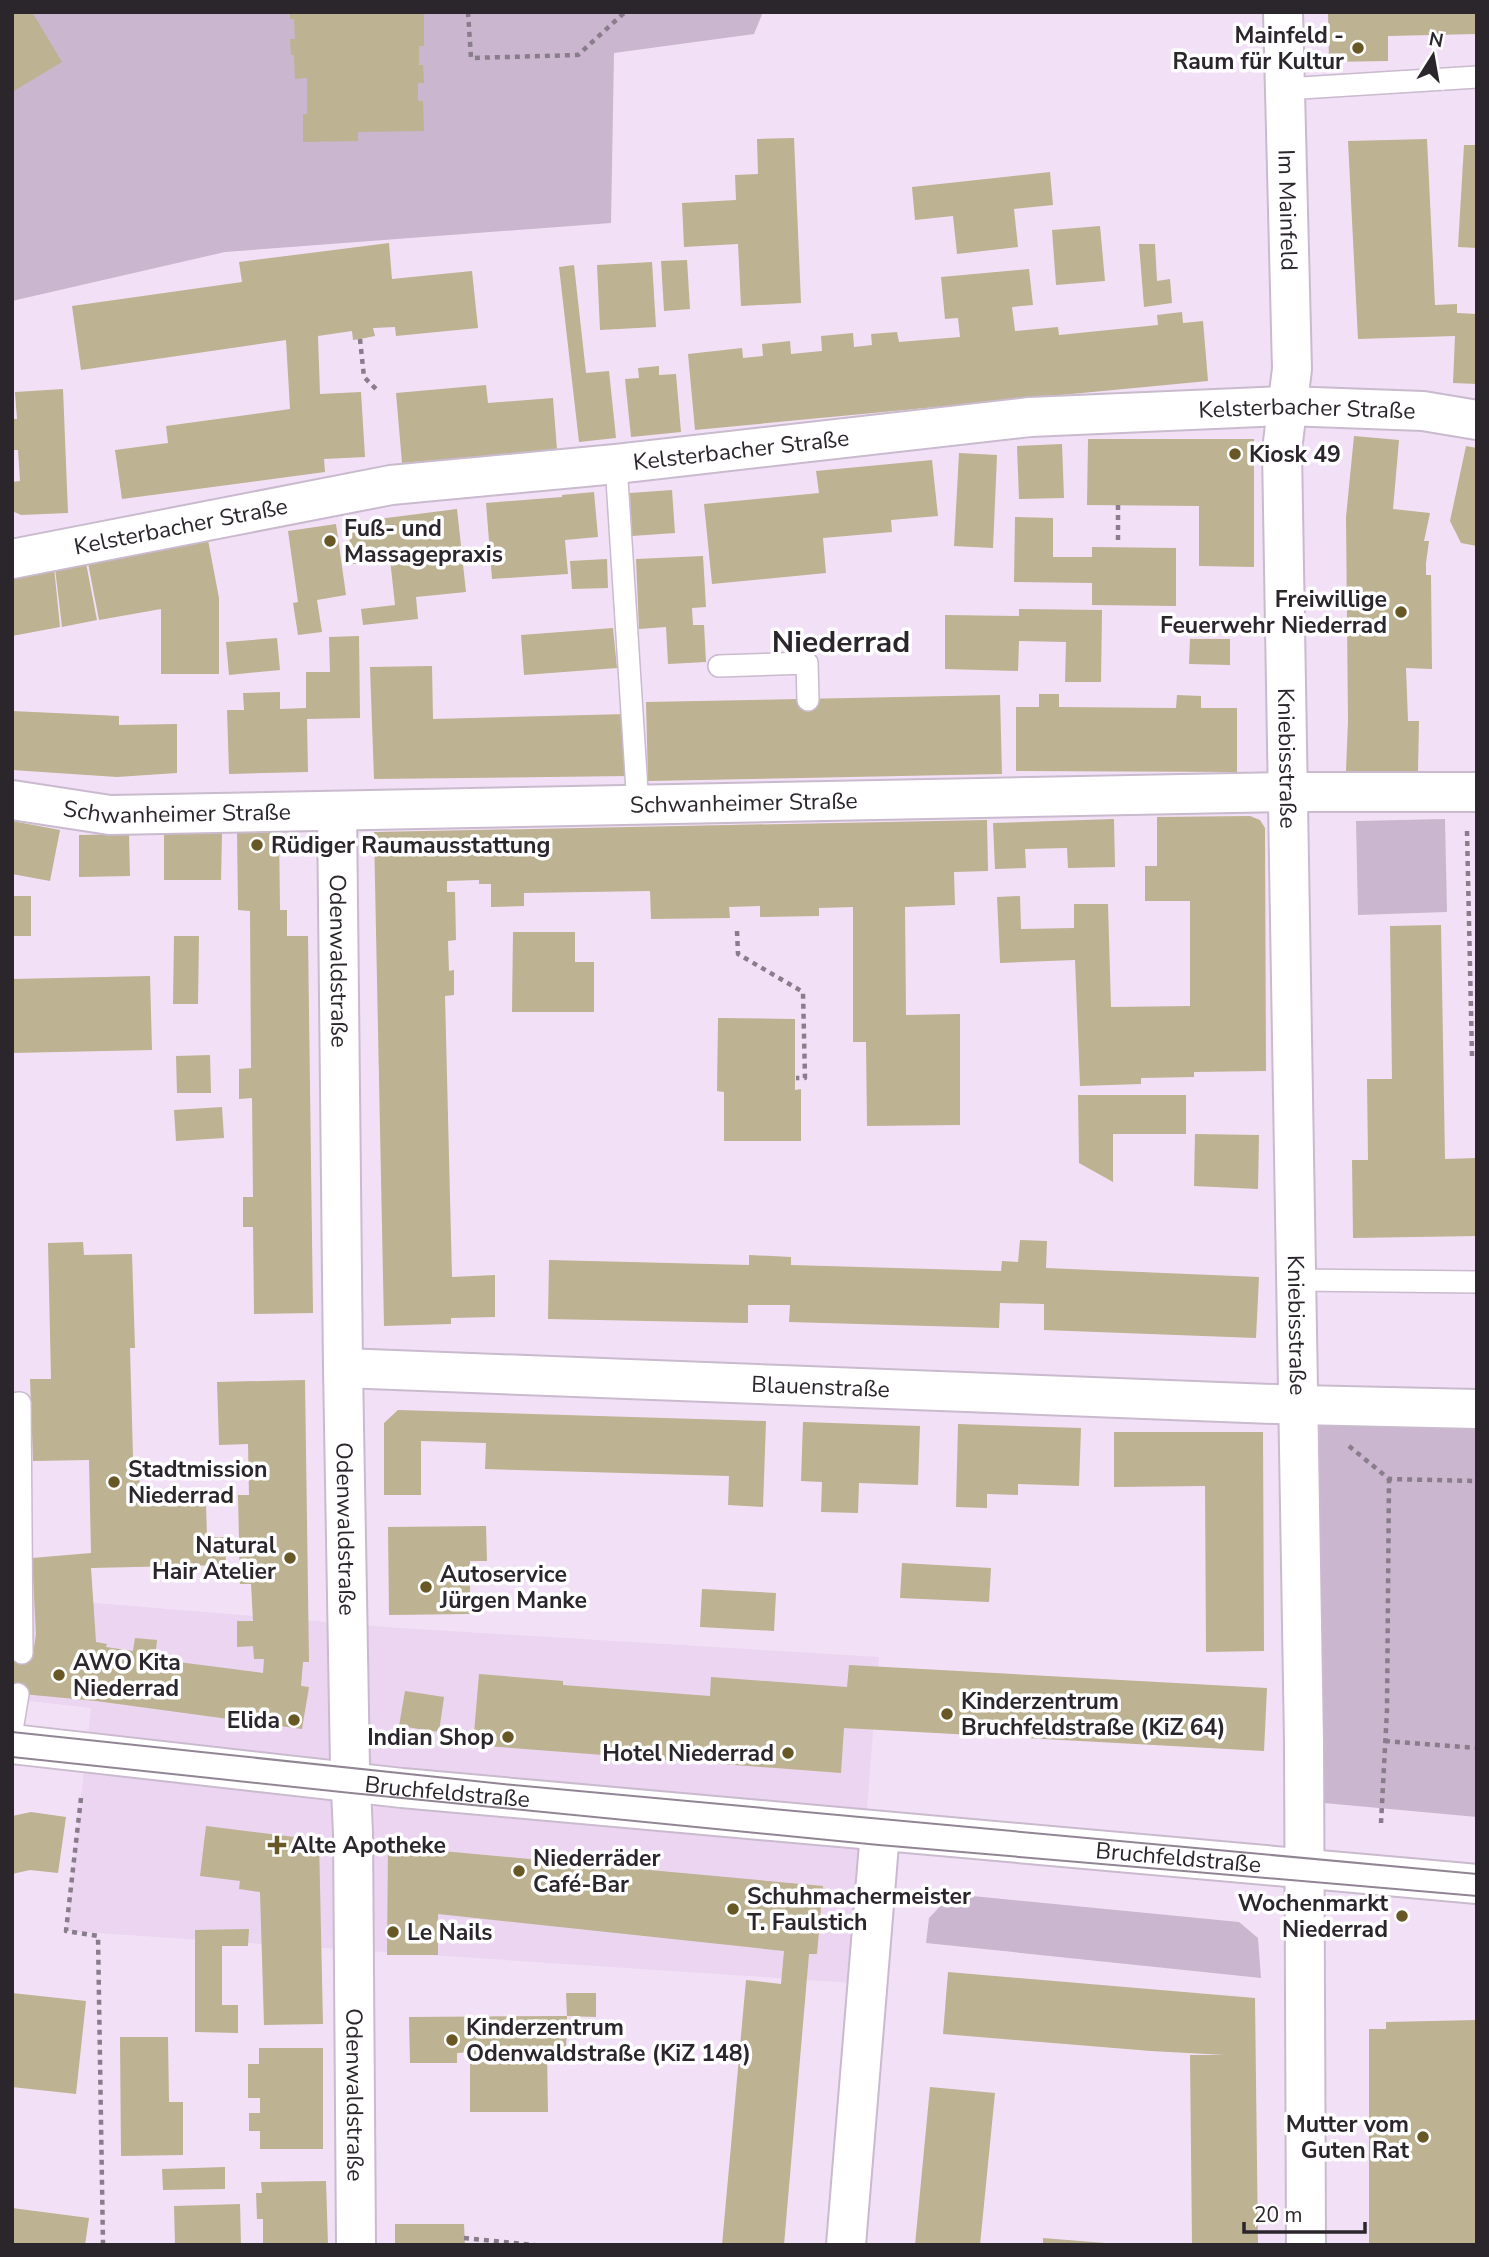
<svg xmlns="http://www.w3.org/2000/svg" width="1489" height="2257" font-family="'Nunito Sans',sans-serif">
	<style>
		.built { fill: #ebd5f0 }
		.green { fill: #cab6cf }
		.building { fill: #bdb291 }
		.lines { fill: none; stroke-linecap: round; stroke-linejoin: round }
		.service-casing { stroke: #cabace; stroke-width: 24 }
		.minor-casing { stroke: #cabace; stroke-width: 42 }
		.tertiary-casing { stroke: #cabace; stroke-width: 42 }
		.path { stroke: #897d8b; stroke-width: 4.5; stroke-dasharray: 5 5; stroke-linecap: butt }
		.service { stroke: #fff; stroke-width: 21 }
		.minor { stroke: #fff; stroke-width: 38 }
		.tertiary { stroke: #fff; stroke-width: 38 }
		.tram { stroke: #918594; stroke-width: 2 }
		.poi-dot { fill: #685826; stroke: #fff; stroke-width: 2.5 }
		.labels { text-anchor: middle; stroke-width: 7; stroke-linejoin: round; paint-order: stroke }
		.poi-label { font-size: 23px; font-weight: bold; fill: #2b252c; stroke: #fff; text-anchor: start }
		.street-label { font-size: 23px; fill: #2b252c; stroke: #fff }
		.district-label { font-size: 30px; font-weight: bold; fill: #2b252c; stroke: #fff }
	</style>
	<rect width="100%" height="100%" fill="#f2e1f6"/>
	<path class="built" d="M22 1597 399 1628 879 1657 853 1983 66 1931 91 1708 12 1699Z"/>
	<g class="green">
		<path d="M12 12H763L754 34 614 53 611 223 225 252 12 301Z"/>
		<path d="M1445 819 1447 912 1358 915 1356 821Z"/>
		<path d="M1319 1420 1477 1425V1817L1324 1803Z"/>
		<path d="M952 1894 1239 1922 1258 1938 1261 1978 926 1943 929 1918Z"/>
	</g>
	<g class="building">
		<path d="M12 12H32L62 62 12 92Z"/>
		<path d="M290 12H424V46H419V65H423L424 83H418V101H423L424 131 358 132V141L303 142V114H307V78L295 79 294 55H291L290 39H295L294 19H290Z"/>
		<path d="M1328 12H1477V34L1388 36V61L1329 62Z"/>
		<path d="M794 138 801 303 741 306 738 244 684 247 682 203 736 200 735 175 758 174 757 139Z"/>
		<path d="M1427 139 1435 305 1457 304V313L1477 314V384L1453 383 1455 336 1358 339 1348 141Z"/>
		<path d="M1464 145H1477V248L1458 247Z"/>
		<path d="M1050 172 1053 205 1014 209 1018 247 957 254 953 216 915 220 912 187Z"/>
		<path d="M1100 226 1105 281 1056 285 1052 230Z"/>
		<path d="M389 243 392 279 472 271 478 328 396 336 395 327 373 328 375 336 360 339 353 340 352 331 318 336 320 394 361 392 365 457 324 459 325 472 122 499 115 450 168 443 166 426 290 409 286 340 81 370 72 306 242 282 239 262Z"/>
		<path d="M1139 244H1155L1157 281 1170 279 1172 303 1144 307Z"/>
		<path d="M687 260 690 309 664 311 661 261Z"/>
		<path d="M652 262 656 327 600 330 597 265Z"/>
		<path d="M574 265 586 373 609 371 616 438 579 442 559 267Z"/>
		<path d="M1029 269 1033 305 1012 307 1015 331 1058 327 1059 335 1158 325 1157 315 1182 312 1183 323 1203 321 1208 381 695 430 688 354 742 348 743 358 763 356 762 344 790 341 791 354 822 351 821 336 853 333 854 347 872 345 871 334 897 332 899 342 960 337 958 318 945 319 941 277Z"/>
		<path d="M659 366V375L676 374 681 432 631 437 625 379 639 378 638 368Z"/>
		<path d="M486 385 488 403 553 398 557 450 402 463 396 393Z"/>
		<path d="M63 389 68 513 21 515 12 511V482L20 481 18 450H12V419H17L15 392Z"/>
		<path d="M1354 436 1399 440 1393 509 1430 513 1424 541H1429L1426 563V575H1431L1432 669 1406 668 1408 721H1419L1418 771H1346L1348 721 1346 517Z"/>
		<path d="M1088 439H1254V567L1199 566V506L1087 505Z"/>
		<path d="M1062 444 1064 498 1019 499 1017 446Z"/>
		<path d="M1466 446 1477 448V546L1461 543 1450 521Z"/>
		<path d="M959 453 997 455 993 548 954 546Z"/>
		<path d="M932 460 938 516 891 520 892 532 823 538 826 573 712 584 704 504 819 493 816 471Z"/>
		<path d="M672 490 675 533 632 536 630 493Z"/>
		<path d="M594 492 598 537 565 540 568 574 492 579 486 503 562 497V495Z"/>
		<path d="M457 509 466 592 416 597 418 619 363 625 361 609 395 605 390 559 353 564 347 523Z"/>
		<path d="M1015 517 1053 518V557H1092V547L1176 548V606L1092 605V583L1014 582Z"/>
		<path d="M336 524 346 595 317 600 322 632 298 635 293 603 298 602 288 531Z"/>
		<path d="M208 540 219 598V674H161V609L99 620 88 563Z"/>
		<path d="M703 556 706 607 692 608 693 625H704L706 662 668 664 666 627 639 629 636 559Z"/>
		<path d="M607 559 608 588 572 589 570 561Z"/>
		<path d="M86 563 97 620 62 627 55 568Z"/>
		<path d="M54 567 60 627 12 636V576Z"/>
		<path d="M1019 609 1102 610 1101 682H1065L1066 642 1019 641 1018 671 945 669V615L1019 616Z"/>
		<path d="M613 628 617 668 524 675 521 635Z"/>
		<path d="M359 636 360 718 307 719 308 772 229 774 227 710H244L243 693 280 692V709L306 708V672H330L329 637Z"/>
		<path d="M277 638 280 670 229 675 226 642Z"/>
		<path d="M1190 639H1230V665L1189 664Z"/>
		<path d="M432 666 433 719 627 714 629 776 374 779 370 667Z"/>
		<path d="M1039 694H1059V707L1176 708 1177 695 1201 696V708H1237V772L1016 771V707H1039Z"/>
		<path d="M1000 695 1002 774 648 781 646 702Z"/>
		<path d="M12 711 119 716V725L177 724V773L117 777 12 770Z"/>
		<path d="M1250 816 1260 820 1265 828 1266 1071 1194 1072V1077L1141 1078V1084L1080 1086 1075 960 1000 963 997 897 1020 896 1021 929 1074 928V904H1108L1111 1007 1190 1006V901H1145V866H1157V817Z"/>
		<path d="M1114 819 1115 867 1068 868 1067 848 1025 849 1026 868 995 869 993 823Z"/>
		<path d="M987 820 988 871 954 872 955 905 905 907 906 1015 960 1014V1125L867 1126 866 1042H853V907L819 908V916L760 917V906L729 907 730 918 651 919 650 891 524 893V906L491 907V884H479V880L447 881V892H455L456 940 448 941 449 971 454 970V995L445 996 452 1277 495 1275V1317L451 1318V1324L384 1326 374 832Z"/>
		<path d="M12 821 60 830 50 881 12 874Z"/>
		<path d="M237 829H279L280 910H287V936H308L313 1313 254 1314 253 1227H243V1197H253L252 1098 239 1099V1069L251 1068 250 911 238 910Z"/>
		<path d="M164 831 222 832 221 880H164Z"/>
		<path d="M129 834 130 876 79 877V835Z"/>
		<rect x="12" y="896" width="19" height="40"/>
		<path d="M1441 925 1445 1159 1477 1158V1236L1353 1238 1352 1160H1368L1367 1079H1392L1390 926Z"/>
		<path d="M513 932H575V962H594V1012H512Z"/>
		<path d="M174 936H199L198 1004H173Z"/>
		<path d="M150 976 152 1050 12 1053V979Z"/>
		<path d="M718 1018 795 1019V1090L801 1089V1141H724V1092L717 1091Z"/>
		<path d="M210 1055 211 1093H177L176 1056Z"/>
		<path d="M1078 1095H1186V1134H1113V1182L1079 1163Z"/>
		<path d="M222 1107 224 1138 176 1141 174 1110Z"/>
		<path d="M1195 1134 1259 1135 1258 1189 1194 1186Z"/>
		<path d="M1020 1240 1047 1241 1046 1268 1259 1277 1256 1338 1044 1330V1304L1000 1303 999 1328 789 1322 790 1305H748V1323L548 1319 549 1260 749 1265V1255L791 1257V1265L1001 1271 1002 1261 1018 1262Z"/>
		<path d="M83 1242 84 1255 132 1254 135 1348H130L133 1458 139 1459 140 1506 206 1505 207 1537H225L226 1565 91 1568 96 1642 107 1644 106 1647 133 1651 135 1638 157 1640 155 1659 263 1673 264 1659H254L253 1646 237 1647V1621H253L251 1584H240L238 1495H249L248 1444 219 1445 217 1382 305 1380 309 1662H303L301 1686 309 1687 302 1729 96 1701 12 1693V1652L33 1654 36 1634 32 1558 91 1553 89 1460 33 1461 30 1379H51L48 1243Z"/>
		<path d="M398 1410 766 1421 763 1507 728 1505 729 1476 485 1469 486 1443 421 1441V1495H384V1423Z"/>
		<path d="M803 1422 920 1426 918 1485 859 1483 858 1513 821 1512 822 1482 801 1481Z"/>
		<path d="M958 1424 1081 1428 1079 1486 1018 1484V1495L987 1494V1508L956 1507Z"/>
		<path d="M1114 1432H1263L1264 1651 1206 1652 1205 1486 1114 1487Z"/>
		<path d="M486 1526 487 1561H470V1614L389 1615 388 1527Z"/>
		<path d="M902 1563 991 1568 989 1602 900 1598Z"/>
		<path d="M702 1589 776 1593 774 1631 700 1627Z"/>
		<path d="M849 1665 1267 1688 1264 1751 844 1728 841 1773 473 1745 479 1674 563 1681V1685L710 1696 711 1677 847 1687Z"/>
		<path d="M405 1691 444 1697 439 1732 399 1726Z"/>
		<path d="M31 1812 66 1817 58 1873 30 1870 12 1874V1816Z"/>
		<path d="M206 1826 319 1840 323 2024 264 2025 260 1892 239 1889 240 1881 200 1876Z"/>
		<path d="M388 1846 823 1886 817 1954H809L784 2245H722L746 1980 781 1984 784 1951 438 1914V1955H387Z"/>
		<path d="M249 1929 248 1946H222V2005H238V2033L195 2032V1930Z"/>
		<path d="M948 1972 1255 1998 1258 2245H1192L1190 2055H1225L1151 2051 943 2034Z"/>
		<path d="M12 1993 86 2001 76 2094 12 2087Z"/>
		<path d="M566 1993H596V2017L567 2016 566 2051H547L548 2112H470V2052L457 2053V2063H410L409 2017 567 2016Z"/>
		<path d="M1477 2020V2245H1369V2029H1386V2022Z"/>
		<path d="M120 2037H168L169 2102H183V2155L121 2156Z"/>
		<path d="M259 2048H323V2149H260V2131H249V2113H260V2098H248V2064H259Z"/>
		<path d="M930 2087 995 2093 980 2245H915Z"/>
		<path d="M225 2167V2189L163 2190 162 2169Z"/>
		<path d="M326 2181 328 2245H263V2219H257L256 2193H262L261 2182Z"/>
		<path d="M240 2204 241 2245H175L174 2206Z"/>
		<path d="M12 2208 89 2218 85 2245H12Z"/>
		<path d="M395 2224H464L465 2245H395Z"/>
		<path d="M1043 2238 1105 2243V2245H1043Z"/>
	</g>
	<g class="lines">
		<g class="service-casing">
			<g id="service">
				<path d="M1285 89 1477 77"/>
				<path d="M616 464 638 806"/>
				<path d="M719 666 807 663 808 700"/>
				<path d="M1297 1280 1477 1282"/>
				<path d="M12 1404 20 1403 22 1653"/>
				<path d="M12 1730 18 1694"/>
			</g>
		</g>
		<g class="minor-casing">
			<g id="minor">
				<path id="s1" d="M1283 12 1292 369 1282 450 1304 1742 1306 2245"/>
				<path id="s2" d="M12 559 391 485 616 464 1030 417 1286 406 1423 411 1477 420"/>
				<path id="s3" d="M12 800 110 815 1286 792H1477"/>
				<path id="s4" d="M337 811 343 1368 350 1767 353 1833 356 2245"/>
				<path id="s5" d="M343 1368 1300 1405 1477 1409"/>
				<path d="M846 2245 880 1832"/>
			</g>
		</g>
		<g class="tertiary-casing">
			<g id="tertiary">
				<path id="s6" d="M12 1744 402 1788 1477 1884"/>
			</g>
		</g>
		<g class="path">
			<path d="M468 12 471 58 578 55 625 12"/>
			<path d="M360 339 364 377 377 390"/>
			<path d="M1118 540V505"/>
			<path d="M1467 831 1472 1057 1477 1056"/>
			<path d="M737 931 738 954 803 992 805 1078H796"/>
			<path d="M1349 1446 1389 1479 1477 1481"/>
			<path d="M1385 1741 1477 1748"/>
			<path d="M81 1798 66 1931 98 1936 103 2245"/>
			<path d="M1381 1823 1387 1710 1389 1479"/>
			<path d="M464 2238 535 2245"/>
		</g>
		<use href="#service" class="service"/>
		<use href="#minor" class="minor"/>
		<use href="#tertiary" class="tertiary"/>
		<g class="tram">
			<path d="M12 1732 503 1784 1477 1874"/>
			<path d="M12 1757 351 1793 879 1845 1477 1896"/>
		</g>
	</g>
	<g class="poi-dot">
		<circle cx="1358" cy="48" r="7"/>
		<circle cx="1235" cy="454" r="7"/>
		<circle cx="330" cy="541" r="7"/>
		<circle cx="1401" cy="612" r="7"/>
		<circle cx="257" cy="845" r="7"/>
		<circle cx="114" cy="1482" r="7"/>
		<circle cx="290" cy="1558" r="7"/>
		<circle cx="426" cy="1587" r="7"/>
		<circle cx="59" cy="1675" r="7"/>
		<circle cx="947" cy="1714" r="7"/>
		<circle cx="294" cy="1720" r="7"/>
		<circle cx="508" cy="1737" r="7"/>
		<circle cx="788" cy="1753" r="7"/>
		<path d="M273.5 1834.5h7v7h7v7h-7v7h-7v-7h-7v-7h7z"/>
		<circle cx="519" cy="1871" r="7"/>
		<circle cx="733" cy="1909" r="7"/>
		<circle cx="1402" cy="1916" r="7"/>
		<circle cx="393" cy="1932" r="7"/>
		<circle cx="452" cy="2040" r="7"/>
		<circle cx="1423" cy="2137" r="7"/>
	</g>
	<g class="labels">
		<g class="poi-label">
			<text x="1344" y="43" text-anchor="end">Mainfeld -<tspan x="1344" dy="26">Raum für Kultur</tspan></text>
			<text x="1249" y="462">Kiosk 49</text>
			<text x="344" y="536">Fuß- und<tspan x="344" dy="26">Massagepraxis</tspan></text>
			<text x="1387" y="607" text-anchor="end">Freiwillige<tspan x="1387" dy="26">Feuerwehr Niederrad</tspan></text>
			<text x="271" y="853">Rüdiger Raumausstattung</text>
			<text x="128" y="1477">Stadtmission<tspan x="128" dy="26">Niederrad</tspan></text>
			<text x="276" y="1553" text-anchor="end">Natural<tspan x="276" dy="26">Hair Atelier</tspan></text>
			<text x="440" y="1582">Autoservice<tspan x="440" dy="26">Jürgen Manke</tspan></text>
			<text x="73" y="1670">AWO Kita<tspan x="73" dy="26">Niederrad</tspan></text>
			<text x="961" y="1709">Kinderzentrum<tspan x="961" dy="26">Bruchfeldstraße (KiZ 64)</tspan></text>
			<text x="280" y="1728" text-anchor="end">Elida</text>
			<text x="494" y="1745" text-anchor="end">Indian Shop</text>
			<text x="774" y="1761" text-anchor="end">Hotel Niederrad</text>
			<text x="291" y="1853">Alte Apotheke</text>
			<text x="533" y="1866">Niederräder<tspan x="533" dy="26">Café-Bar</tspan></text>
			<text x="747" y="1904">Schuhmachermeister<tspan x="747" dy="26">T. Faulstich</tspan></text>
			<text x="1388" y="1911" text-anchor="end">Wochenmarkt<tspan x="1388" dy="26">Niederrad</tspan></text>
			<text x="407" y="1940">Le Nails</text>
			<text x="466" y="2035">Kinderzentrum<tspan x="466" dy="26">Odenwaldstraße (KiZ 148)</tspan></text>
			<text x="1409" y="2132" text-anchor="end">Mutter vom<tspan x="1409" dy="26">Guten Rat</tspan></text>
		</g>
		<g class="street-label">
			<text dy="8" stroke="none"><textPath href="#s1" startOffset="198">Im Mainfeld</textPath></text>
			<text dy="8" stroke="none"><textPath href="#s2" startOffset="1306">Kelsterbacher Straße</textPath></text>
			<text dy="8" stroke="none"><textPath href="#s2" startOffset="738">Kelsterbacher Straße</textPath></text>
			<text dy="8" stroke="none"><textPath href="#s2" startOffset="172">Kelsterbacher Straße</textPath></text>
			<text dy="8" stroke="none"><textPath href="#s1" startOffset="747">Kniebisstraße</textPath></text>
			<text dy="8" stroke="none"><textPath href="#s3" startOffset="733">Schwanheimer Straße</textPath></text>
			<text dy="8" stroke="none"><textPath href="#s3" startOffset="166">Schwanheimer Straße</textPath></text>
			<text dy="8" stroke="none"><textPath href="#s4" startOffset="150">Odenwaldstraße</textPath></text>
			<text dy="8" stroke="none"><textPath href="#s1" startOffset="1314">Kniebisstraße</textPath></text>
			<text dy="8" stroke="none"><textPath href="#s5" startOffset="478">Blauenstraße</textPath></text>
			<text dy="8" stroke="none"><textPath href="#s4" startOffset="718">Odenwaldstraße</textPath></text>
			<text dy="8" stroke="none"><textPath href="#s6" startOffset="438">Bruchfeldstraße</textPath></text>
			<text dy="8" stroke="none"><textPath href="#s6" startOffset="1172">Bruchfeldstraße</textPath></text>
			<text dy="8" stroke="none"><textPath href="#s4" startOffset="1284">Odenwaldstraße</textPath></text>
		</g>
		<g class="district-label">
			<text x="841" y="652">Niederrad</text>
		</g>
	</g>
	<rect width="1489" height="2257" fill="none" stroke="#2b252c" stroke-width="28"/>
	<g transform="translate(1433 56) rotate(11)" stroke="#ffffff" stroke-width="5" paint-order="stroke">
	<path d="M0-5L12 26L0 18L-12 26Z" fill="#2b252c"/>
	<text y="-10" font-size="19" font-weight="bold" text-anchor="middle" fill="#2b252c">N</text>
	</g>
	<path d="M1244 2222v10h121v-10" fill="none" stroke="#2b252c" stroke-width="3.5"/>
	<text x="1254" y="2222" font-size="21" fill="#2b252c" stroke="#ffffff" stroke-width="5" paint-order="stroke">20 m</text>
</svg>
